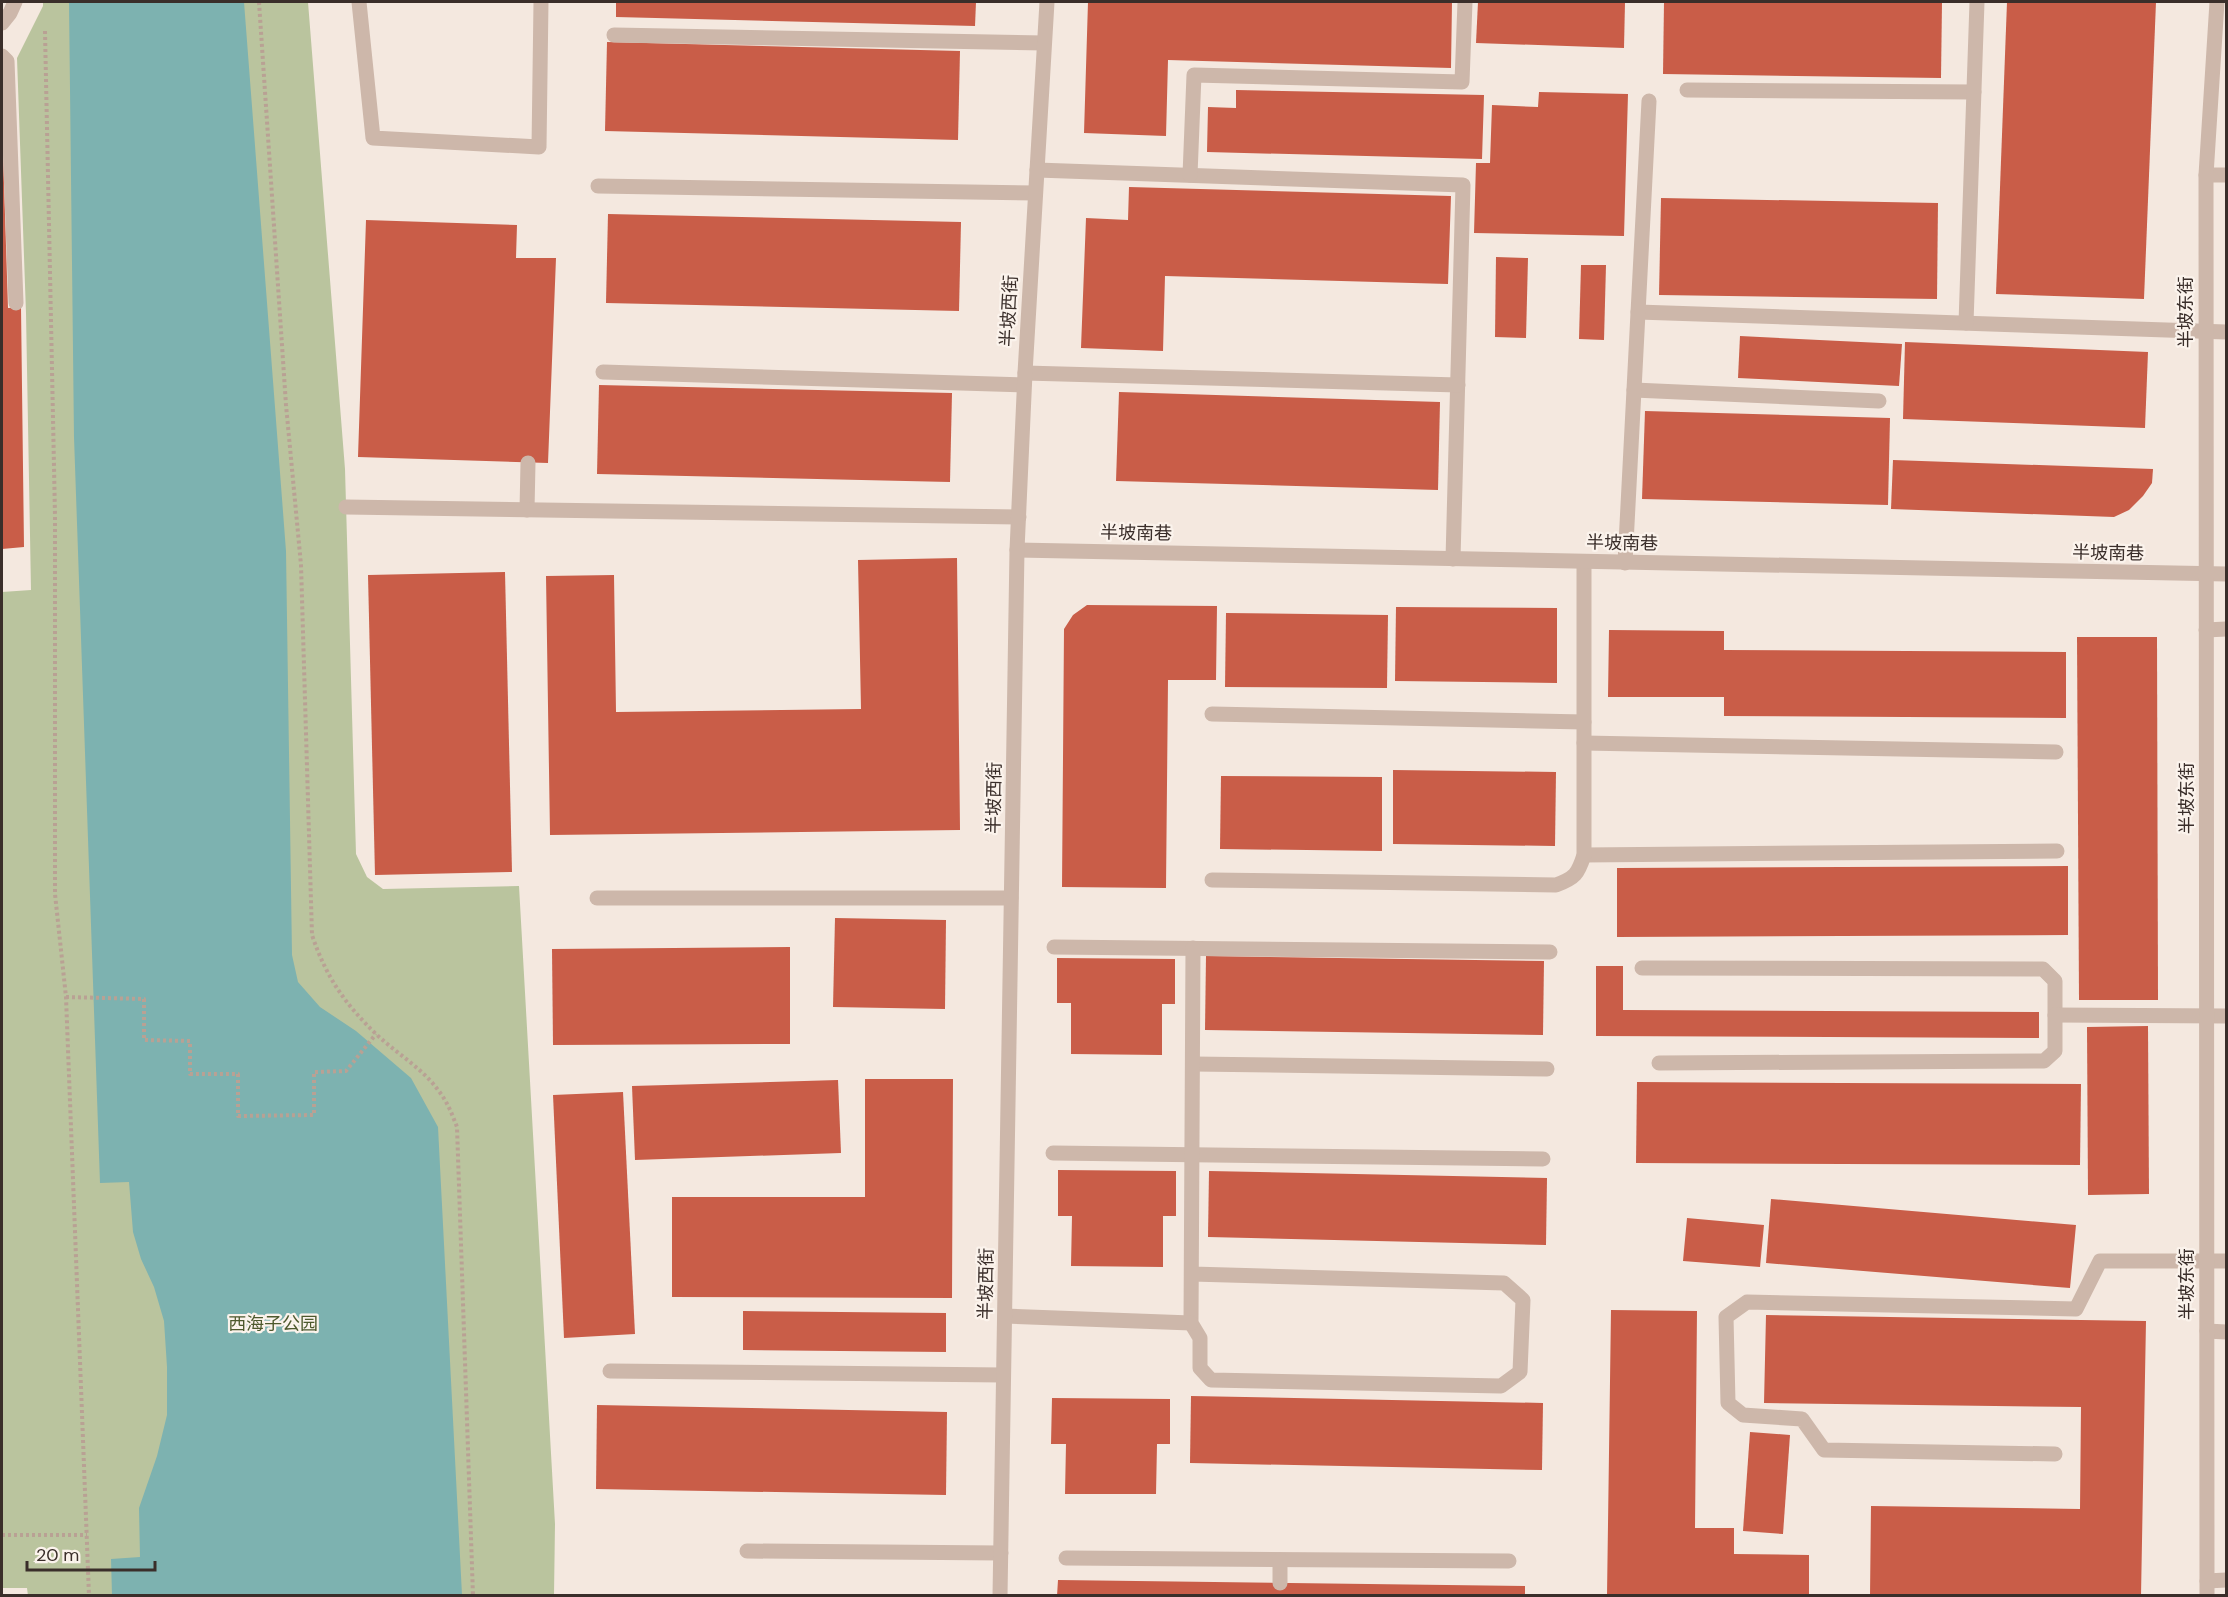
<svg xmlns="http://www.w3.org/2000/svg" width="2228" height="1597" font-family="'DM Sans','Noto Sans SC',sans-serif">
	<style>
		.green { fill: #bac49e }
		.water { fill: #7db2b0 }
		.building { fill: #c95d48 }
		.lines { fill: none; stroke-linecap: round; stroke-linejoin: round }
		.path { stroke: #b9a194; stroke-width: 4; stroke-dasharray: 3 3; stroke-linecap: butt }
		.service { stroke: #cdb7aa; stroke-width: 15 }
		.minor { stroke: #cdb7aa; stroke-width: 15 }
		.labels { text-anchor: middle; stroke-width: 4.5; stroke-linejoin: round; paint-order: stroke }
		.street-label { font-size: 18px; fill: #3a2e2a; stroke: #fbf3ec }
		.park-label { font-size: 18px; fill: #4d592d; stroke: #fbf3ec }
	</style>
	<rect width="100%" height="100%" fill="#f4e8df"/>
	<path class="green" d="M43 2H308L345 469 356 854 367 877 383 889 519 886 555 1524 554 1595 28 1596 27 1588H2V592L31 590 26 313 17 58 43 6Z"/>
	<path class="water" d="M69 2H244L286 551 292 955 298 982 320 1007 356 1031 411 1078 438 1127 462 1595H112L111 1559 140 1557 139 1508 157 1456 167 1415V1367L164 1321 154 1287 141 1259 133 1232 129 1182 100 1183 74 437Z"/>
	<g class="building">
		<path d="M616 2H976L975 26 616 17Z"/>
		<path d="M1088 2H1452L1451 68 1168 60 1166 136 1084 133Z"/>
		<path d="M1478 2H1625L1624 48 1476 43Z"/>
		<path d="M1664 2H1942L1941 78 1663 74Z"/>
		<path d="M2007 2H2156L2144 299 1996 294Z"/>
		<path d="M607 42 960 51 958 140 605 131Z"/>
		<path d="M1236 90 1484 95 1482 159 1207 152 1208 107 1236 108Z"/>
		<path d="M1539 92 1628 94 1624 236 1474 233 1476 163H1490L1492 105 1538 107Z"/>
		<path d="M2 152H3L8 308 21 307 24 547 2 549Z"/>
		<path d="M1129 187 1451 196 1448 284 1165 276 1163 351 1081 348 1086 218 1128 220Z"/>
		<path d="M1661 198 1938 203 1937 299 1659 295Z"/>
		<path d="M608 214 961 222 959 311 606 303Z"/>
		<path d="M366 220 517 225 516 258H556L548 463 358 457Z"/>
		<path d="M1496 257 1528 258 1526 338 1495 337Z"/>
		<path d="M1581 265H1606L1604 340 1579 339Z"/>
		<path d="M1740 336 1902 344 1899 386 1738 378Z"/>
		<path d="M1905 342 2148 352 2145 428 1903 419Z"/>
		<path d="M599 385 952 393 950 482 597 474Z"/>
		<path d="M1119 392 1440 402 1438 490 1116 481Z"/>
		<path d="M1645 411 1890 418 1888 505 1642 499Z"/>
		<path d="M1893 460 2153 469 2152 483 2143 496 2129 510 2114 517 1891 509Z"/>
		<path d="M957 558 960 830 550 835 546 576 614 575 616 712 861 709 858 560Z"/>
		<path d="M505 572 512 872 375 875 368 575Z"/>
		<path d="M1087 605 1217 606 1216 680H1168L1166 888 1062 887 1064 629 1073 615Z"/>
		<path d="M1396 607 1557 608V683L1395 681Z"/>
		<path d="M1226 613 1388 615 1387 688 1225 687Z"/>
		<path d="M1609 630 1724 631V650L2066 652V718L1724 716V697H1608Z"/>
		<path d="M2077 637H2157L2158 1000H2079Z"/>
		<path d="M1393 770 1556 772 1555 846 1393 844Z"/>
		<path d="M1221 776 1382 777V851L1220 849Z"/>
		<path d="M2068 866V935L1617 937V868Z"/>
		<path d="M835 918 946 920 945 1009 833 1007Z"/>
		<path d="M790 947V1044L553 1045 552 949Z"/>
		<path d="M1206 956 1544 961 1543 1035 1205 1030Z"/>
		<path d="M1057 958 1175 959V1004H1162V1055L1071 1054V1003H1057Z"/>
		<path d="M1596 966H1623V1010L2039 1012V1038L1596 1036Z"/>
		<path d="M2148 1026 2149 1194 2088 1195 2087 1027Z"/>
		<path d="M865 1079H953L952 1298 672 1297V1197H865Z"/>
		<path d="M838 1080 841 1153 635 1160 632 1086Z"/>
		<path d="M1637 1082 2081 1084 2080 1165 1636 1163Z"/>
		<path d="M623 1092 635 1334 564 1338 553 1095Z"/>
		<path d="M1058 1170 1176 1171V1216H1163V1267L1071 1266 1072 1216H1058Z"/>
		<path d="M1209 1171 1547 1178 1546 1245 1208 1237Z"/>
		<path d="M1771 1199 2076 1225 2070 1288 1766 1263Z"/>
		<path d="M1687 1218 1764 1225 1760 1267 1683 1261Z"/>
		<path d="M1611 1310 1697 1311 1695 1528H1734V1554L1809 1555V1596H1607Z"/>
		<path d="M743 1311 946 1313V1352L743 1350Z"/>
		<path d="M1766 1315 2146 1321 2141 1596H1870L1871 1506 2080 1509 2081 1407 1764 1403Z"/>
		<path d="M1191 1396 1543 1403 1542 1470 1190 1463Z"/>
		<path d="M1052 1398 1170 1399V1444H1157L1156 1494H1065L1066 1444H1051Z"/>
		<path d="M597 1405 947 1412 946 1495 596 1489Z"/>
		<path d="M1750 1432 1790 1435 1783 1534 1743 1531Z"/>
		<path d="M1058 1580 1525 1586V1596H1057Z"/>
	</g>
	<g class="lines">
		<g class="path">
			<path d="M259 2 286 405 301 565 312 935C326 977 345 1004 376 1034 396 1053 422 1068 438 1090 447 1101 452 1114 457 1127L473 1596"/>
			<path d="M45 31 55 515V894L66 997 89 1596"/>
			<path d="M66 997 144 999V1040L190 1041V1074H238V1116L314 1115V1072L346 1071 376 1034"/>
			<path d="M2 1535H87"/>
		</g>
		<g class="service">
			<path d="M359 2 373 138 539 147 541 2"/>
			<path d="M614 35 1044 43"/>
			<path d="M1687 90 1974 92"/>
			<path d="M1037 170 1463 185 1453 559"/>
			<path d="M1190 175 1194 75 1462 82 1465 2"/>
			<path d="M598 186 1035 193"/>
			<path d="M1638 312 2226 332"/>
			<path d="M1966 323 1977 2"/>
			<path d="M603 372 1024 385"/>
			<path d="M1025 373 1458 385"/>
			<path d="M1634 390 1879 401"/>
			<path d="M527 510 528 463"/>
			<path d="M1625 563 1649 101"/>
			<path d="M2206 630 2226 629"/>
			<path d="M1212 714 1584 722"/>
			<path d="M1584 743 2056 752"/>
			<path d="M1584 855 2057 851"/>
			<path d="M1212 880 1556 885C1575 878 1578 874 1584 855V562"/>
			<path d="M597 898H1011"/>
			<path d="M1054 947 1550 952"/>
			<path d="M1642 968 2043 969 2055 981V1051L2044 1061 1659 1063"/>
			<path d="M2055 1015 2226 1016"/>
			<path d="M1193 1064 1547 1069"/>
			<path d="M1053 1153 1543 1159"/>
			<path d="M1192 1274 1504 1283 1523 1300 1520 1372 1501 1386 1211 1380 1200 1368V1338L1191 1323 1193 948"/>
			<path d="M1005 1316 1191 1323"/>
			<path d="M2207 1331 2226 1332"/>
			<path d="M610 1371 1003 1375"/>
			<path d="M2055 1454 1824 1450 1802 1419 1743 1415 1728 1403 1726 1317 1747 1302 2076 1309 2100 1261H2226"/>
			<path d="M747 1551 1001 1553"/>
			<path d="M1066 1558 1509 1561"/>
			<path d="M1280 1560V1583"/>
			<path d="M2207 1581 2226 1580"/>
		</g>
		<g class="minor">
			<path d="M2 23 10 13 15 2"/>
			<path d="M2 56 7 61 16 303"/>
			<path d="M2206 175H2226"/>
			<path d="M346 507 1019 517"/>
			<path d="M1017 550 2226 574"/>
			<path d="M1000 1596 1017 550 1025 373 1047 2"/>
			<path d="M2207 1596 2206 175 2217 2"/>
		</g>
	</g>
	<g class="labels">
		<g class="street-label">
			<text transform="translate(1009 311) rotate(-87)" y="6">半坡西街</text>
			<text transform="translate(2186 312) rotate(-90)" y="6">半坡东街</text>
			<text transform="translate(1136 533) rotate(1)" y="6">半坡南巷</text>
			<text transform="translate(1622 543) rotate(1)" y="6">半坡南巷</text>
			<text transform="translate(2108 553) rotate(1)" y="6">半坡南巷</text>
			<text transform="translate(994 798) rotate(-89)" y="6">半坡西街</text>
			<text transform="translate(2187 798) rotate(-90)" y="6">半坡东街</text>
			<text transform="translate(986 1284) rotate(-89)" y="6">半坡西街</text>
			<text transform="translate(2187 1284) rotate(-90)" y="6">半坡东街</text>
		</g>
		<g class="park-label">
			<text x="273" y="1330">西海子公园</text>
		</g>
	</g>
	<rect width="2228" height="1597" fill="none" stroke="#3a2e2a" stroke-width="6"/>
	<path d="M27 1561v9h128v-9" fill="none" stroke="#3a2e2a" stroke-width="3"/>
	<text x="36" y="1561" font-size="18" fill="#3a2e2a" stroke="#fbf3ec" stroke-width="4.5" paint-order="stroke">20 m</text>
</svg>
